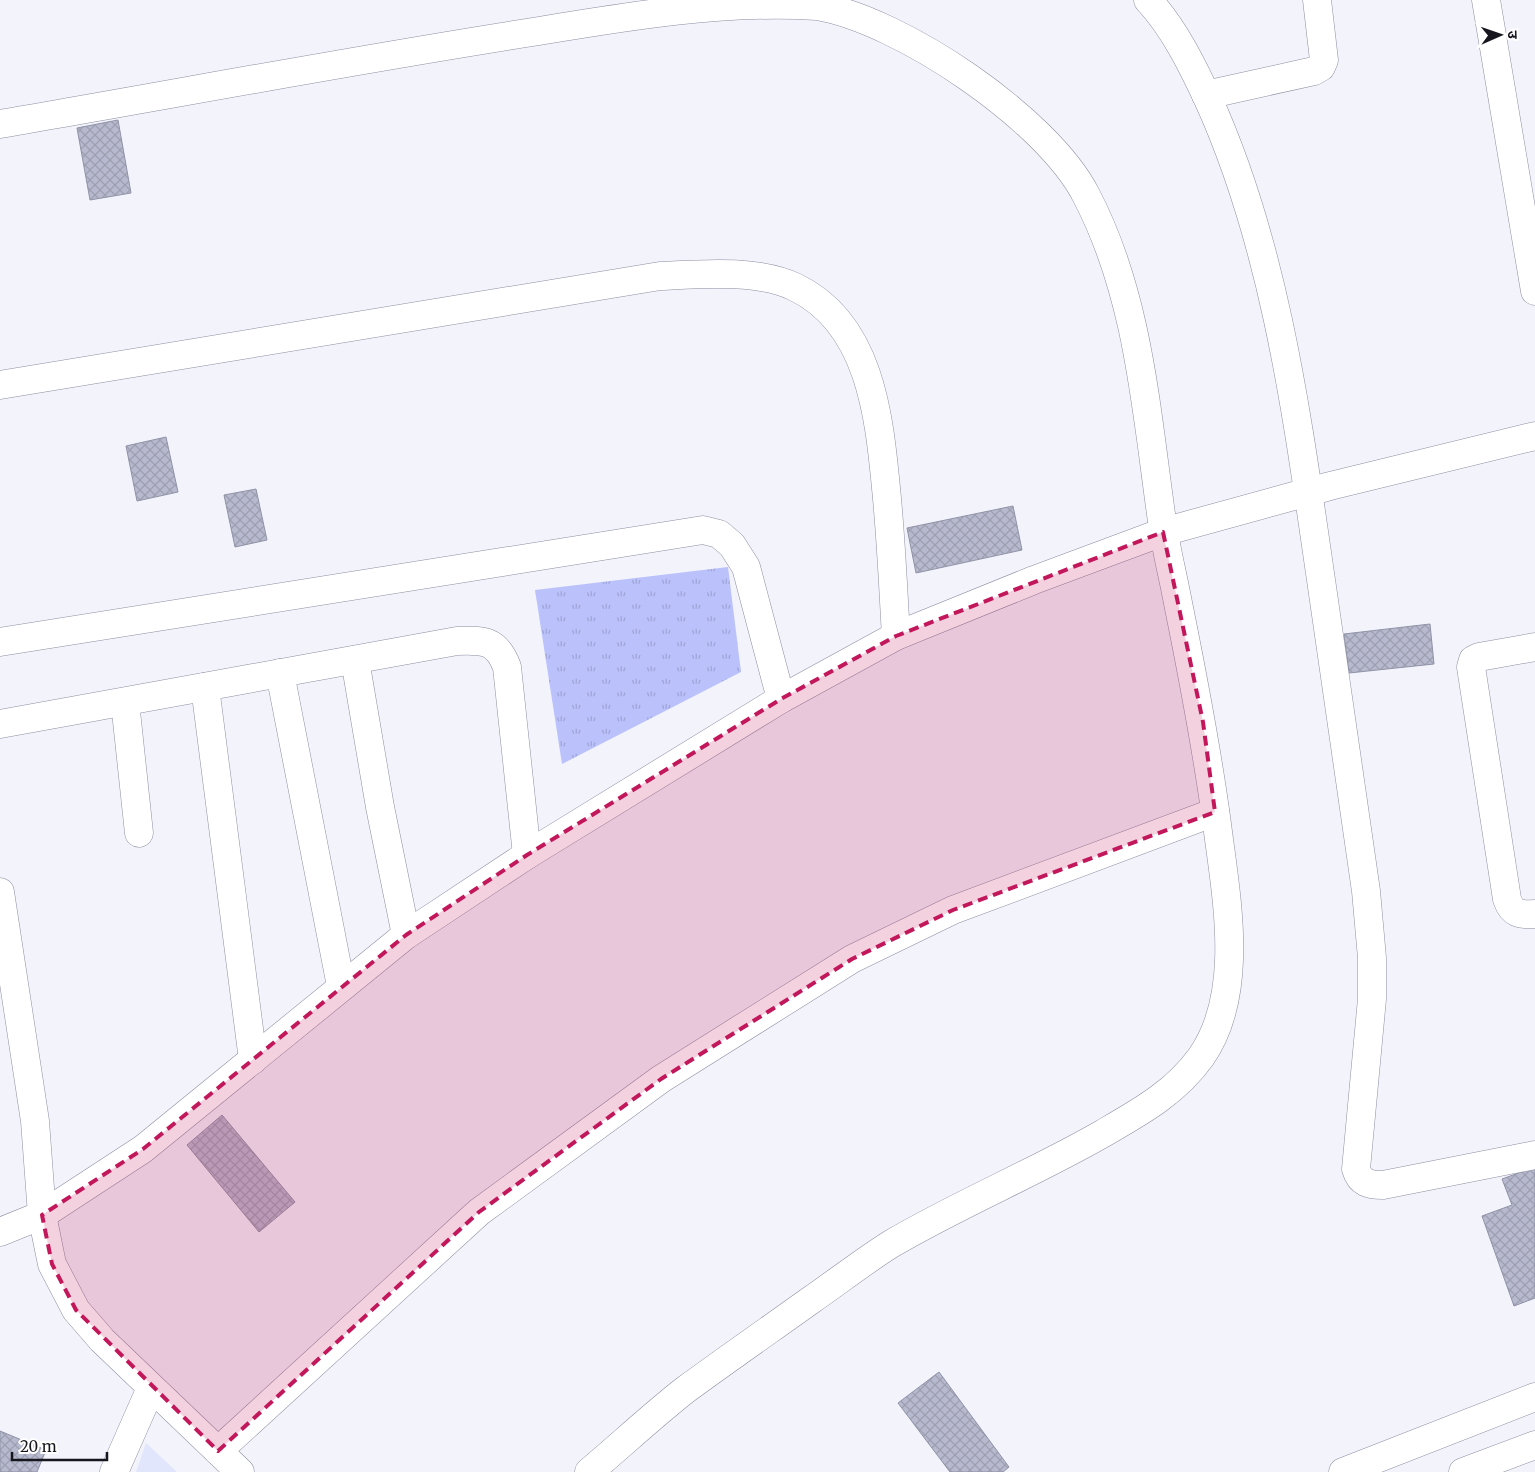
<svg xmlns="http://www.w3.org/2000/svg" width="1535" height="1472" font-family="Merriweather,'Noto Sans Devanagari',serif">
	<style>
		.built { fill: #e2e6fc }
		.park { fill: url(#park-tufts) }
		.building { fill: url(#building-cross-hatch); stroke: #9093a6 }
		.lines { fill: none; stroke-linecap: round; stroke-linejoin: round }
		.minor-casing { stroke: #8c8fa1; stroke-width: 29 }
		.minor { stroke: #fff; stroke-width: 28 }
		.marked { fill: #c2185b; fill-opacity: 0.2; stroke: #c2185b; stroke-width: 4; stroke-dasharray: 10 6; stroke-linejoin: round }
	</style>
	<defs>
		<pattern id="park-tufts" width="24" height="20" patternUnits="userSpaceOnUse" patternTransform="scale(1.25)"><rect width="24" height="20" fill="#bac1fb"/><path d="M3 7l-1-3M5 7V3M7 7l1-3M15 17l-1-3M17 17v-4M19 17l1-3" fill="none" stroke="#9fa5d7"/></pattern>
		<pattern id="building-cross-hatch" width="8" height="8" patternUnits="userSpaceOnUse" patternTransform="scale(1.25)"><rect width="8" height="8" fill="#b7bace"/><path d="M0 0l8 8M0 8l8-8" fill="none" stroke="#9d9fb0"/></pattern>
	</defs>
	<rect width="100%" height="100%" fill="#f2f3fb"/>
	<path class="built" d="M146 1443 177 1472H136Z"/>
	<path class="park" d="M728 567 741 672 562 764 535 590Z"/>
	<g class="building">
		<path d="M118 120 131 193 90 200 77 128Z"/>
		<path d="M166 437 178 492 137 501 126 446Z"/>
		<path d="M256 489 267 540 235 547 224 495Z"/>
		<path d="M1013 506 1022 550 916 573 907 528Z"/>
		<path d="M1430 624 1434 664 1349 673 1344 634Z"/>
		<path d="M222 1115 295 1202 259 1232 187 1145Z"/>
		<path d="M1535 1167V1298L1514 1306 1482 1216 1512 1205 1502 1179Z"/>
		<path d="M939 1372 1009 1467 1003 1472H950L898 1403Z"/>
		<path d="M0 1431 46 1450 37 1472H0Z"/>
	</g>
	<g class="lines">
		<g class="minor-casing">
			<g id="minor">
				<path d="M1148 0C1174 28 1192 65 1208 99 1275 246 1297 415 1320 573 1336 679 1351 785 1366 891L1372 958V999L1356 1169C1360 1183 1369 1185 1383 1185L1535 1155"/>
				<path d="M1486 0 1535 291"/>
				<path d="M1206 95 1314 71 1321 67 1324 60 1317 0"/>
				<path d="M0 124C180 93 359 59 539 31 629 16 726 0 817 6 901 20 1047 119 1086 195 1139 296 1146 410 1162 521 1166 549 1173 576 1178 603 1193 677 1207 750 1217 824 1226 896 1246 993 1201 1057 1175 1093 1140 1112 1102 1134 1034 1173 959 1204 891 1244 864 1261 837 1282 811 1300 769 1330 726 1360 685 1390 652 1416 621 1445 589 1472"/>
				<path d="M0 385 660 276C701 274 757 269 795 287 870 323 879 415 886 488 891 537 893 586 896 636"/>
				<path d="M0 642 703 530 719 534 732 545 746 567 781 699"/>
				<path d="M1535 647 1479 657 1473 660 1471 667 1507 899C1512 914 1520 915 1535 914"/>
				<path d="M355 660 380 807 406 935"/>
				<path d="M280 673 341 986"/>
				<path d="M205 687 253 1060"/>
				<path d="M125 702 139 833"/>
				<path d="M0 724 457 641C484 640 497 640 507 667L527 855"/>
				<path d="M0 892 35 1121 42 1215 52 1264 76 1310 102 1340 240 1472"/>
				<path d="M0 1232 42 1215 143 1149 406 935 527 855 781 699 896 636 1034 580 1163 532 1330 486 1535 436"/>
				<path d="M218 1451 479 1212 661 1079 852 959 953 910 1215 812"/>
				<path d="M114 1472 151 1388"/>
				<path d="M1343 1472 1535 1397"/>
				<path d="M1463 1472 1535 1445"/>
			</g>
		</g>
		<use href="#minor" class="minor"/>
	</g>
	<path class="marked" d="M1163 532 1203 722 1215 812 953 910 852 959 661 1079 479 1212 218 1451 76 1310 52 1264 42 1215 143 1149 406 935 527 855 781 699 896 636Z"/>
	<g transform="translate(1500 35) rotate(88)" stroke="#ffffff" stroke-width="4" paint-order="stroke">
	<path d="M0-4L9 19L0 12L-9 19Z" fill="#16171e"/>
	<text y="-8" font-size="14" font-weight="bold" text-anchor="middle" fill="#16171e">उ</text>
	</g>
	<path d="M12 1452v8h95v-8" fill="none" stroke="#16171e" stroke-width="2.5"/>
	<text x="20" y="1452" font-size="15" fill="#16171e" stroke="#ffffff" stroke-width="4" paint-order="stroke">20 m</text>
</svg>
